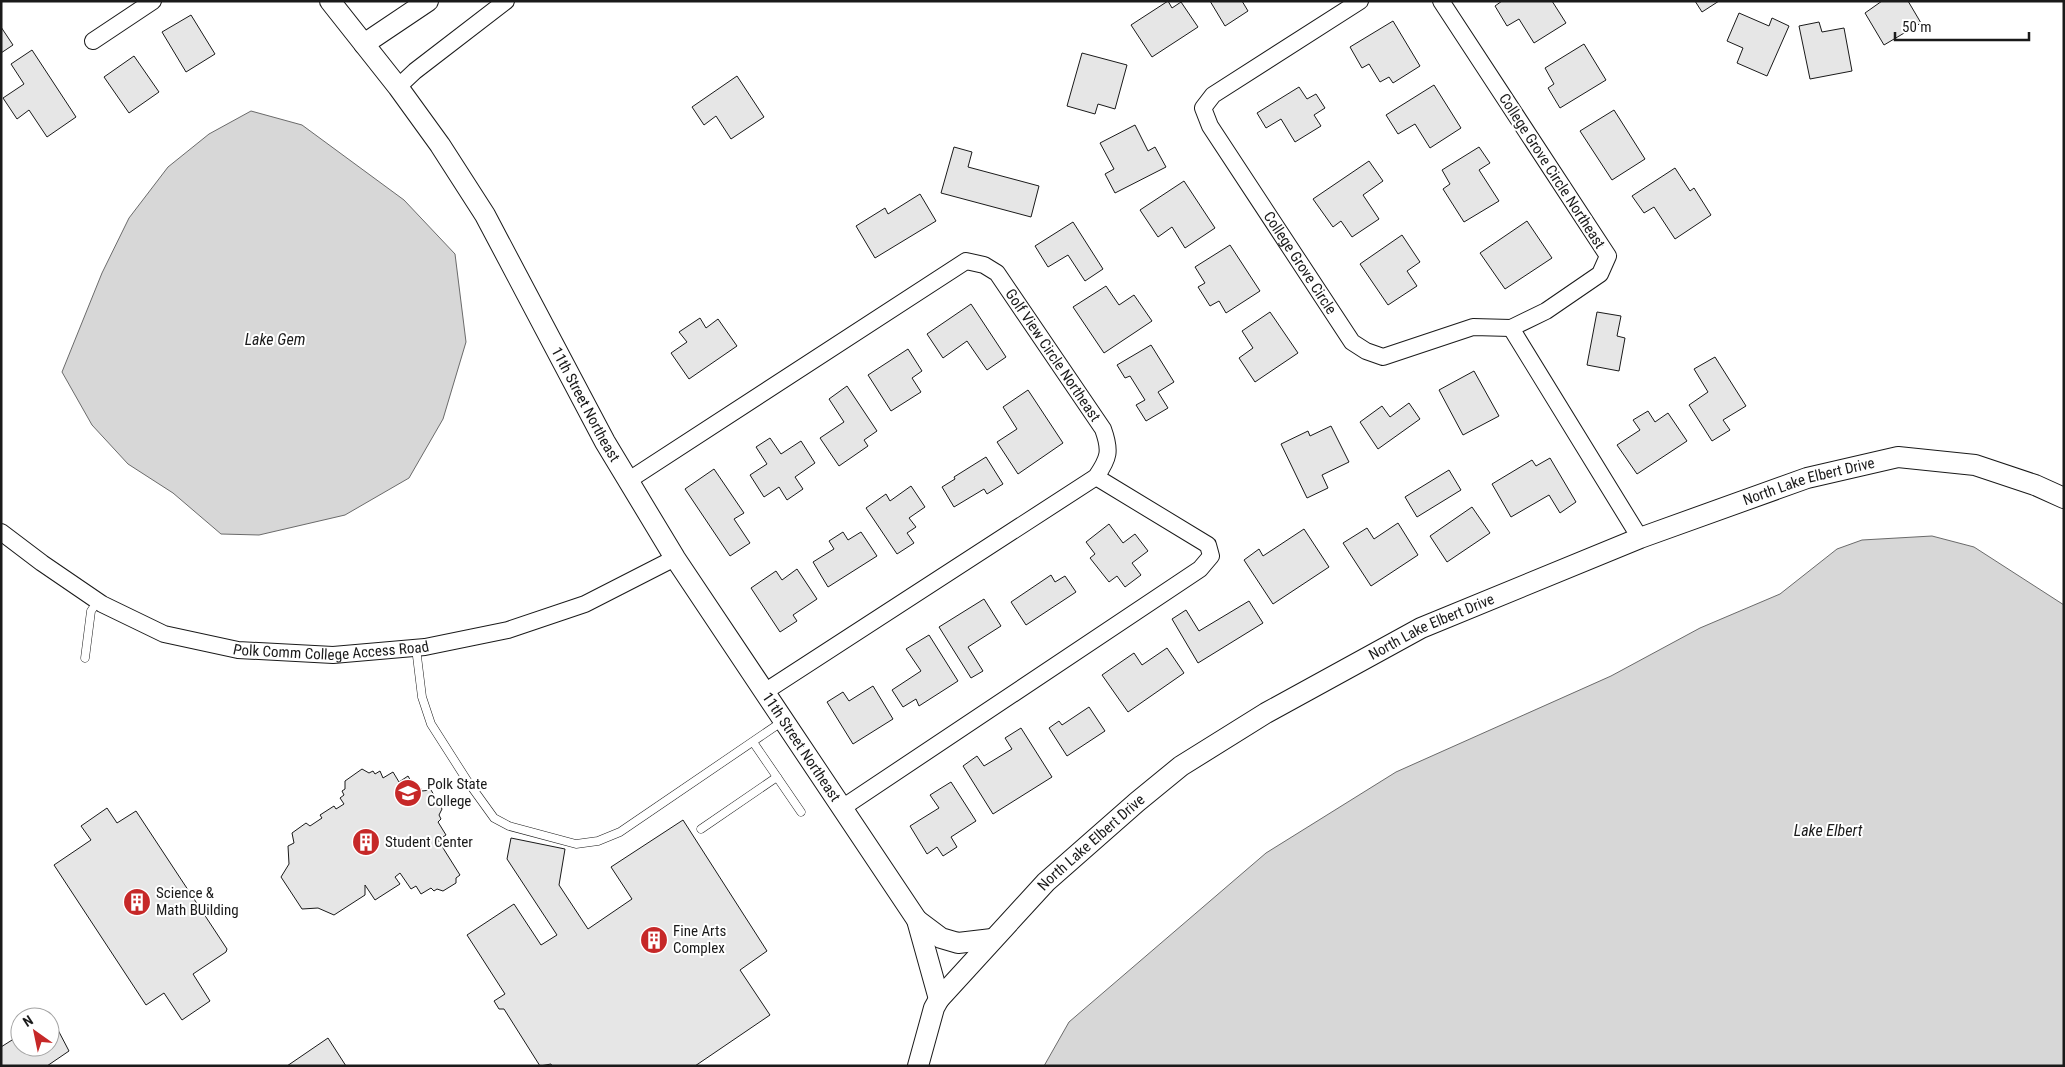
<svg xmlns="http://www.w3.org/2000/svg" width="2065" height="1067" font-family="'Roboto Condensed',sans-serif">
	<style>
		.water { fill: #d7d7d7; stroke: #6a6a6a }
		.building { fill: #e6e6e6; stroke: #1a1a1a }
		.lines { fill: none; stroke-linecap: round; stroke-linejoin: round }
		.service-casing { stroke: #1a1a1a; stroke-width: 9 }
		.minor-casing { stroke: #1a1a1a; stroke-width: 18 }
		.tertiary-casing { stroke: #1a1a1a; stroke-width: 22 }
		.service { stroke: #fff; stroke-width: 8 }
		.minor { stroke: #fff; stroke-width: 16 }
		.tertiary { stroke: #fff; stroke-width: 20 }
		.labels { text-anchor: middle; stroke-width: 4; stroke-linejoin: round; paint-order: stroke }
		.street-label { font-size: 15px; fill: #1a1a1a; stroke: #fff }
		.poi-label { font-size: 15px; fill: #1a1a1a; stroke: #fff; text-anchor: start }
		.water-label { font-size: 16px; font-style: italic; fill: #1a1a1a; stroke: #fff }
	</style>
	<rect width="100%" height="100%" fill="#fff"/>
	<g class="water">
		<path d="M251 111 302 125 404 200 455 254 466 342 443 419 409 478 345 515 259 535 221 534 173 493 128 464 92 425 62 372 102 273 129 218 168 167 209 134Z"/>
		<path d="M1932 536 1974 547 2064 605V1066H1044L1069 1022 1266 853 1396 772 1611 676 1700 628 1780 594 1837 549 1862 540Z"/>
	</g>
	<g class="building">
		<path d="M1168 1 1172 8 1181 2 1198 27 1152 57 1131 25Z"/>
		<path d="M1210 1H1242L1248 11 1225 26Z"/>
		<path d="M1502 1H1552L1566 23 1534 43 1519 19 1507 26 1495 6Z"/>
		<path d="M1695 1H1719L1702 12Z"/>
		<path d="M1908 1 1921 23 1884 45 1865 13 1882 1Z"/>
		<path d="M1739 13 1769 26 1772 18 1789 26 1767 76 1737 63 1743 48 1727 41Z"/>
		<path d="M191 15 215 54 186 72 162 32Z"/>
		<path d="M1393 21 1420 66 1393 83 1389 77 1380 82 1369 64 1362 68 1350 47Z"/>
		<path d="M1819 22 1822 32 1844 28 1852 71 1810 79 1799 26Z"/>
		<path d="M1 27 13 45 1 53Z"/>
		<path d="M1584 44 1606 80 1560 108 1548 88 1554 84 1545 68Z"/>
		<path d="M32 50 76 117 47 137 29 110 17 119 3 98 24 84 11 64Z"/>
		<path d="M1082 53 1127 65 1115 109 1098 104 1095 114 1067 106Z"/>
		<path d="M134 56 159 92 129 113 104 77Z"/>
		<path d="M737 76 764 117 731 139 716 116 704 125 692 107Z"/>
		<path d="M1434 85 1461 128 1430 148 1415 124 1398 134 1386 115Z"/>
		<path d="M1299 87 1307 99 1316 94 1325 108 1314 115 1321 126 1295 142 1281 119 1266 128 1257 113Z"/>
		<path d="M1614 110 1645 159 1612 180 1580 131Z"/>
		<path d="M1135 125 1148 151 1155 147 1166 167 1115 193 1105 174 1114 169 1100 143Z"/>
		<path d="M954 147 972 152 968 167 1039 186 1031 217 941 193Z"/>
		<path d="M1479 147 1490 163 1479 170 1499 201 1464 222 1443 189 1450 184 1442 170Z"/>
		<path d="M1369 161 1383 181 1363 195 1379 219 1352 237 1341 221 1333 227 1313 199Z"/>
		<path d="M1675 168 1690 191 1694 188 1711 215 1675 239 1654 207 1644 213 1632 196Z"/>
		<path d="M1184 181 1215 228 1185 248 1172 227 1158 237 1140 210Z"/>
		<path d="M920 194 936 221 875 258 856 226 885 208 888 214Z"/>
		<path d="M1527 221 1552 258 1505 289 1480 253Z"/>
		<path d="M1073 222 1103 269 1085 281 1068 255 1048 267 1035 246Z"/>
		<path d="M1402 235 1420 262 1407 271 1417 286 1388 305 1360 264Z"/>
		<path d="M1230 245 1260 291 1226 313 1219 301 1210 306 1198 287 1205 283 1195 267Z"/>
		<path d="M1106 286 1119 305 1134 295 1152 321 1104 353 1073 307Z"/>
		<path d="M971 304 1006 357 987 370 967 341 943 358 927 334Z"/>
		<path d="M1270 312 1298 353 1255 382 1239 358 1253 348 1242 331Z"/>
		<path d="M1597 312 1621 316 1617 336 1625 338 1619 371 1587 365Z"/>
		<path d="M700 318 706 328 718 319 737 346 689 379 671 353 687 342 679 332Z"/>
		<path d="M1151 345 1174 382 1158 392 1168 408 1146 421 1136 405 1145 400 1130 376 1125 378 1117 365Z"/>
		<path d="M908 349 922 371 912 378 921 392 891 411 868 375Z"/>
		<path d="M1715 357 1746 406 1723 420 1730 430 1712 441 1689 405 1708 392 1694 369Z"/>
		<path d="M1474 371 1499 416 1463 435 1439 390Z"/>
		<path d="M847 386 877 431 864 440 868 446 839 466 820 438 844 422 829 399Z"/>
		<path d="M1028 390 1063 443 1018 474 997 442 1017 429 1003 407Z"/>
		<path d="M1409 403 1420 419 1378 449 1360 422 1382 406 1390 417Z"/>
		<path d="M1648 411 1655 422 1668 413 1687 441 1637 474 1617 445 1640 430 1633 420Z"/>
		<path d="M1331 426 1349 462 1322 475 1328 488 1307 498 1281 444 1308 431 1310 436Z"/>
		<path d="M770 438 781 454 801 441 815 463 795 477 803 489 787 500 779 487 764 497 750 475 767 464 756 447Z"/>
		<path d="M986 457 1003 484 987 494 984 489 954 507 942 487 955 479 954 477Z"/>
		<path d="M1550 458 1576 502 1560 513 1549 495 1511 517 1492 484 1532 460 1536 466Z"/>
		<path d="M714 469 744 513 734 519 750 543 730 556 685 489Z"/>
		<path d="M1449 470 1461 490 1417 517 1405 497Z"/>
		<path d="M911 486 925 507 909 518 916 527 907 533 914 543 897 554 866 508 886 494 890 501Z"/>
		<path d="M1472 507 1490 533 1447 562 1430 536Z"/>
		<path d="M1398 523 1418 555 1371 586 1343 543 1367 528 1374 539Z"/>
		<path d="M1109 524 1123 543 1135 534 1148 551 1132 563 1141 575 1125 587 1117 576 1109 582 1090 558 1095 554 1086 542Z"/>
		<path d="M1304 529 1329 567 1273 604 1244 560 1259 549 1263 556Z"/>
		<path d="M843 532 848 540 861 532 877 556 828 587 813 562 834 549 829 541Z"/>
		<path d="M797 569 817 599 793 615 797 621 780 632 751 588 776 571 782 580Z"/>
		<path d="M1051 575 1055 582 1065 576 1076 592 1026 625 1011 602Z"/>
		<path d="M984 599 1001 626 968 647 983 671 971 678 939 627Z"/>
		<path d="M1249 601 1263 623 1198 663 1172 619 1186 610 1199 631Z"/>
		<path d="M929 635 958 681 919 706 916 699 903 707 892 690 921 671 906 649Z"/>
		<path d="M1167 648 1184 673 1128 712 1102 675 1134 653 1142 665Z"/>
		<path d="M873 686 893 719 853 744 827 702 843 692 849 701Z"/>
		<path d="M1089 707 1105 731 1067 756 1049 728 1059 721 1062 725Z"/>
		<path d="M1021 728 1052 777 993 814 963 766 977 756 984 766 1012 749 1005 738Z"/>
		<path d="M362 769 369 773 373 771 375 774 380 771 383 778 393 772 399 782 408 776 416 790 420 787 422 791 431 790 442 809 439 815 441 819 438 822 446 835 438 840 460 875 456 878V883L443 891 437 889 434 891 431 888 421 894 416 886 411 889 400 873 395 877 400 884 375 900 365 885V895L334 915 318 908 302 909 281 877 289 864 288 846 294 843 292 833 306 823 310 826 322 818 320 815 334 806 336 809 344 804 340 798 344 795 342 791 345 789V781Z"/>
		<path d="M951 782 976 821 951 837 957 847 943 856 937 847 927 854 910 826 939 808 930 795Z"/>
		<path d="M107 808 117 823 136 811 227 949 226 952 193 974 210 1001 182 1020 164 993 146 1005 54 865 91 840 81 826Z"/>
		<path d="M683 820 767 951 740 970 770 1015 695 1066H552L551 1064 540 1066 504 1009H499L494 1001 505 994 467 935 514 904 541 945 557 935 507 859 511 838 565 849 559 885 588 929 632 899 611 867Z"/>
		<path d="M50 1024 56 1032 58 1030 69 1051 47 1066H1V1047L20 1035V1047H50Z"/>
		<path d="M328 1038 346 1066H287Z"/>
	</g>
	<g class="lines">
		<g class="service-casing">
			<g id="service">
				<path d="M416 648 422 697 431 724 468 782 494 818 509 826 576 844 598 841 620 832 783 721"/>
				<path d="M85 658 91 611 98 601"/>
				<path d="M753 742 801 812"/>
				<path d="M701 829 777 777"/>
			</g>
		</g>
		<g class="minor-casing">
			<g id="minor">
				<path id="s1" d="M1360 1 1213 95 1203 108 1210 126 1352 342 1366 351 1383 357 1473 327 1511 328 1546 311 1600 274 1608 256 1441 1"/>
				<path d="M93 41 153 1"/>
				<path d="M398 87 415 71 506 1"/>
				<path d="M1511 328 1640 538"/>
				<path id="s2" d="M629 480 966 261 984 265 997 273 1103 429C1111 451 1109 458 1096 477L766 691"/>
				<path id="s3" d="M1 532 42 563 102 604 164 634 238 650 333 655 425 647 508 630 585 604 675 558"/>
				<path d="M842 808 1200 569 1211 556 1208 545 1096 477"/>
			</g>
		</g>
		<g class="tertiary-casing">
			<g id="tertiary">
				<path id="s4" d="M330 1 398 87 440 145 485 215 605 442 675 558 917 920 939 999"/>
				<path d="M364 44 428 1"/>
				<path d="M917 920 941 938 958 943 992 939"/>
				<path id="s5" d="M918 1066 934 1008 939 999 1046 882 1137 802 1181 766 1266 713 1421 628 1640 538 1807 478 1898 457 1975 465 2035 485 2064 498"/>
			</g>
		</g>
		<use href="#service" class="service"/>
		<use href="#minor" class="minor"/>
		<use href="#tertiary" class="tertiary"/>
	</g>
	<defs>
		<g id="university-disc" transform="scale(1.4375)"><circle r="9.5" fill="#c62828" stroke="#fff"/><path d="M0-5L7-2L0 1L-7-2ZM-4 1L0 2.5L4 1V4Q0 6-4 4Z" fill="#fff"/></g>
		<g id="building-disc" transform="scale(1.4375)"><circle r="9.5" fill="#c62828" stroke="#fff"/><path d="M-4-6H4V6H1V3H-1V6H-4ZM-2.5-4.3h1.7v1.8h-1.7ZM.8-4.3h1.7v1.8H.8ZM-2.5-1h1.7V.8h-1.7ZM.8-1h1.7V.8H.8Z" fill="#fff"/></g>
	</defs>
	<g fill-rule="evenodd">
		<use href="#university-disc" x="408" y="793"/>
		<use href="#building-disc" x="366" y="842"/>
		<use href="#building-disc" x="137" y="902"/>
		<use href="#building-disc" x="654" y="940"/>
	</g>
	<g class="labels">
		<g class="street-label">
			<text transform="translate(1552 171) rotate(57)" y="5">College Grove Circle Northeast</text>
			<text dy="5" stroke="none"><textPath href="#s1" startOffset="374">College Grove Circle</textPath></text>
			<text dy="5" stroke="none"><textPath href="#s2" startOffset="535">Golf View Circle Northeast</textPath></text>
			<text dy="5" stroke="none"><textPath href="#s4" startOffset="479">11th Street Northeast</textPath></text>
			<text dy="5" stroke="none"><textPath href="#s5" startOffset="1099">North Lake Elbert Drive</textPath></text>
			<text dy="5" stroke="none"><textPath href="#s5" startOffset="694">North Lake Elbert Drive</textPath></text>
			<text dy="5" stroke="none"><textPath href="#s3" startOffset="362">Polk Comm College Access Road</textPath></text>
			<text dy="5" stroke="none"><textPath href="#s4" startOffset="884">11th Street Northeast</textPath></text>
			<text dy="5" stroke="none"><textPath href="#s5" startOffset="289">North Lake Elbert Drive</textPath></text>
		</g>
		<g class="poi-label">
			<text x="427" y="789">Polk State<tspan x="427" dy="17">College</tspan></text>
			<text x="385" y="847">Student Center</text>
			<text x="156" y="898">Science &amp;<tspan x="156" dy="17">Math BUilding</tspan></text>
			<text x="673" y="936">Fine Arts<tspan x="673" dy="17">Complex</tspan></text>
		</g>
		<g class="water-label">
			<text x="275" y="345">Lake Gem</text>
			<text x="1828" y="836">Lake Elbert</text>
		</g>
	</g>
	<rect width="2065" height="1067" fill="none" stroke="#1a1a1a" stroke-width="5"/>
	<g transform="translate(35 1032) rotate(327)"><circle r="24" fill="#ffffff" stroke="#a3a3a3"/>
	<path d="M0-4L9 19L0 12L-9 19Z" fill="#c62828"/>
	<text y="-8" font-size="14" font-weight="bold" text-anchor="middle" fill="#1a1a1a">N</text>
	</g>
	<path d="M1895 32v8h134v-8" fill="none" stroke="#1a1a1a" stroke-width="2.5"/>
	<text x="1902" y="32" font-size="15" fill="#1a1a1a" stroke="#ffffff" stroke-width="4" paint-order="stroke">50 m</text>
</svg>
